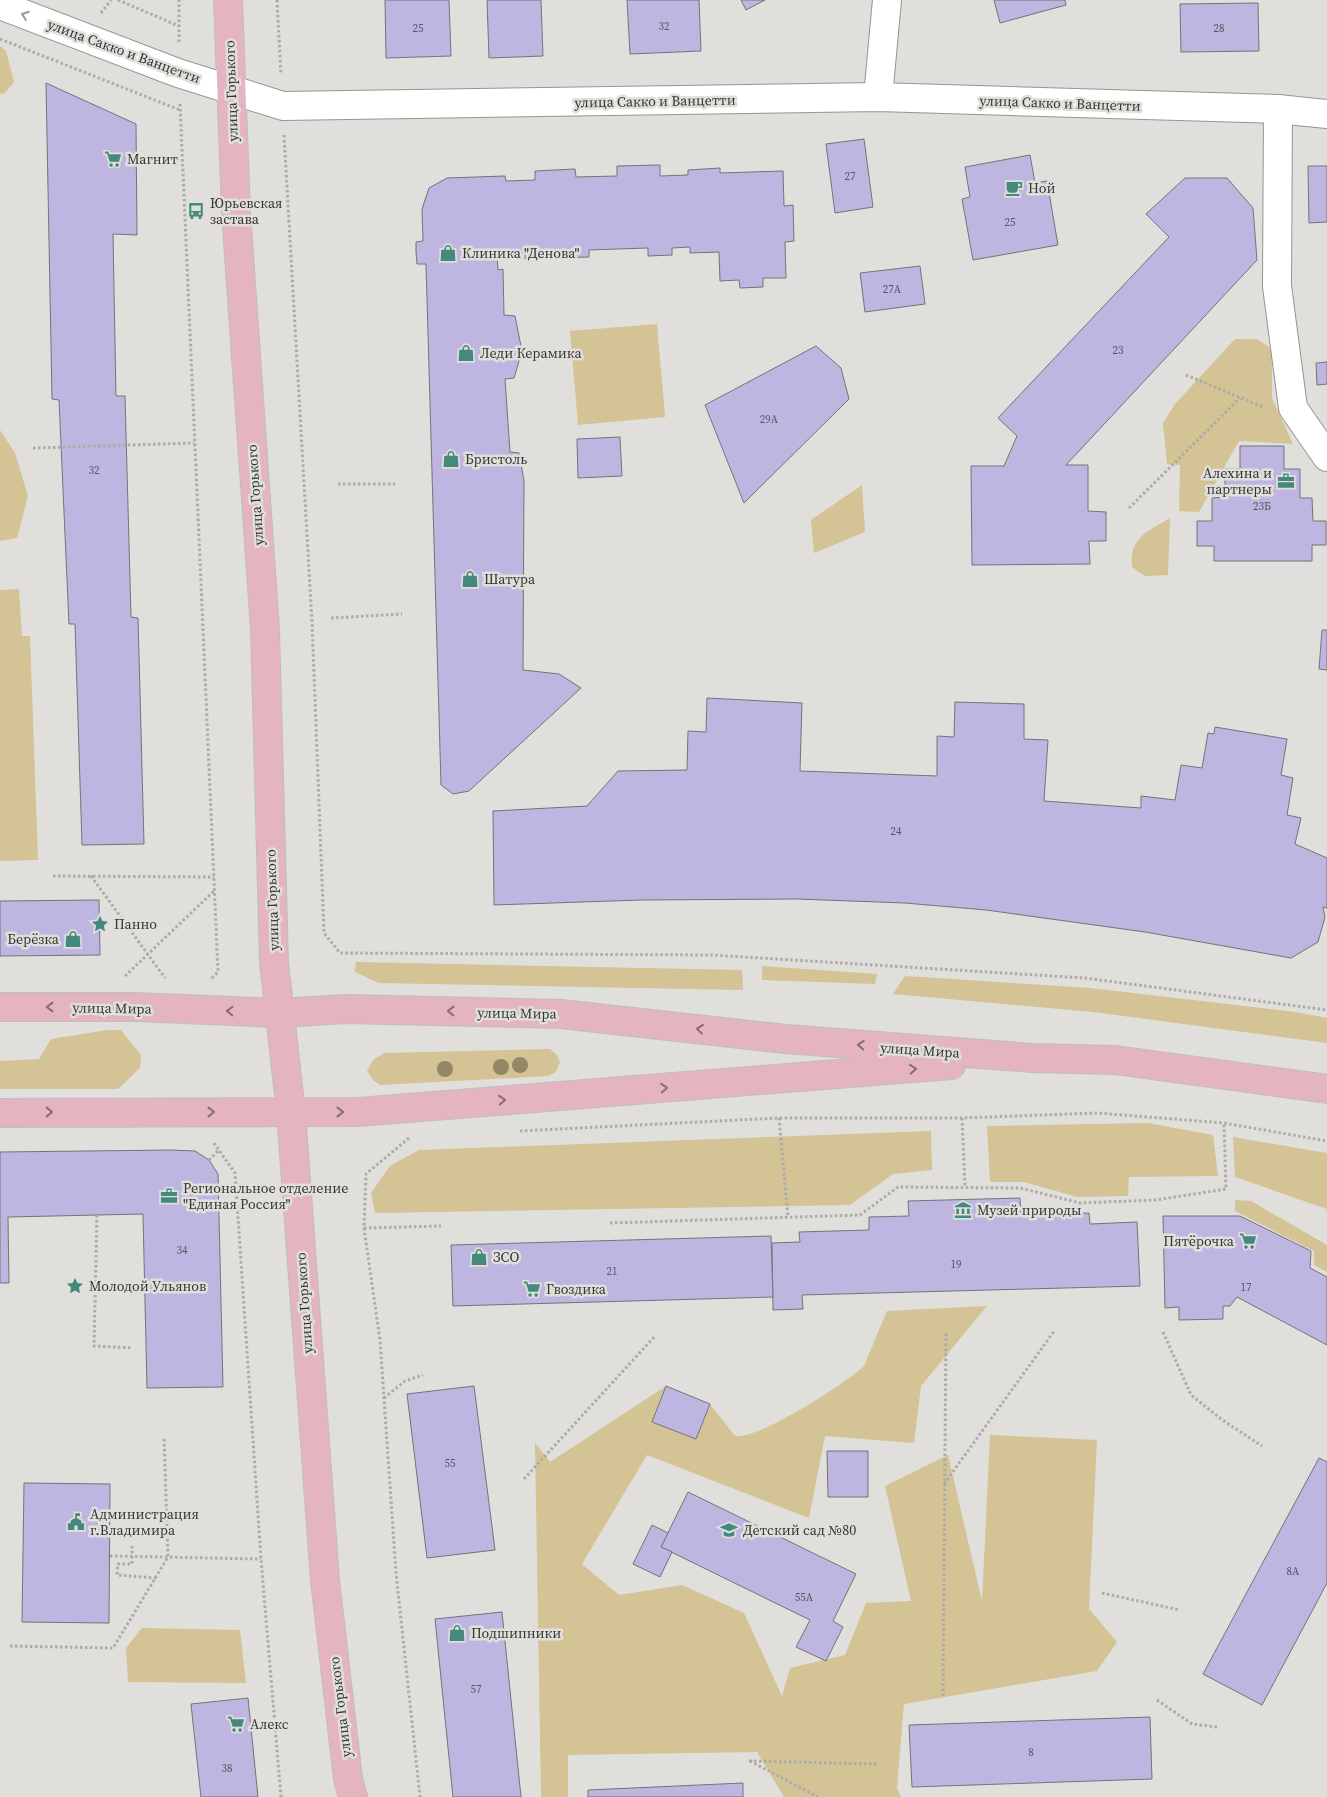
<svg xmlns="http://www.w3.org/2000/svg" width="1327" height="1797" font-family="'Source Serif 4',serif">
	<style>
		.green { fill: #d3c395 }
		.building { fill: #bfb5e1; stroke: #747377 }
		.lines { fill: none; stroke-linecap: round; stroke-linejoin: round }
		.minor-casing { stroke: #979592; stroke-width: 30 }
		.major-casing { stroke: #bebebe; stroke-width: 30 }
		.path { stroke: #acaba8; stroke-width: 3; stroke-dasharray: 2.5 2.5; stroke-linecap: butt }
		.minor { stroke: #fff; stroke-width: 28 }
		.major { stroke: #e5b4c1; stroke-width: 28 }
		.tree { fill: #928865 }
		.oneway { stroke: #9a9a99 }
		.oneway2 { stroke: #846e73 }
		.labels { text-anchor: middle; stroke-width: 5; stroke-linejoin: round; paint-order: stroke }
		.number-label { font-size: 11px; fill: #58555e }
		.street-label { font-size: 14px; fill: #353533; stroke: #e0dfdb }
		.poi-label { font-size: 14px; fill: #353533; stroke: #e0dfdb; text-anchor: start }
	</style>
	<rect width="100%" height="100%" fill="#e0dfdb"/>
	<g class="green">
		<path d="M0 46 6 51 14 82 5 93 0 94Z"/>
		<path d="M657 324 665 417 578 425 570 331Z"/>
		<path d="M1235 339H1257L1272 349V398L1293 444 1239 441 1199 512 1179 511 1180 465 1167 464 1163 423 1175 404Z"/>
		<path d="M0 430 15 453 28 496 17 538 0 541Z"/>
		<path d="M862 485 865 532 814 553 811 520Z"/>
		<path d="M1170 518 1168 575 1145 576 1132 567C1129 537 1147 532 1170 518Z"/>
		<path d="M19 589 22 636H30L38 860 0 861V590Z"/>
		<path d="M356 962 742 970 743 990 379 983 355 972Z"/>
		<path d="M762 966 877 974 875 984 762 980Z"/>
		<path d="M905 976 1090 988 1295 1012 1327 1018V1043L1093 1012 893 994Z"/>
		<path d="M107 1030H121L141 1055 140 1068 118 1089H0V1061L39 1059 51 1039Z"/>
		<path d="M550 1049 557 1055 560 1062 556 1072 548 1076 380 1085 373 1080 367 1071 373 1060 384 1053Z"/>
		<path d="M1148 1123 1213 1135 1218 1176 1129 1177 1128 1196 1077 1197 1024 1182H990L987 1126Z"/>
		<path d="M931 1131 932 1170 893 1174 850 1205 375 1213 371 1193 390 1166 419 1150Z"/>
		<path d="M1233 1137 1327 1153V1209L1235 1177Z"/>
		<path d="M1235 1200 1251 1201 1327 1245V1272L1314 1265V1251L1235 1211Z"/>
		<path d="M987 1306 921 1386 914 1443 825 1436 809 1518 647 1455 582 1564 619 1595 682 1585 744 1613 782 1696 790 1668 845 1655 866 1603 911 1601 885 1486 948 1455 982 1601 990 1435 1097 1440 1089 1609 1117 1642 1097 1671 904 1704 897 1788 901 1797H784L757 1752 568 1755V1797H541L535 1443 550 1462 666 1386 652 1422 696 1439 710 1404 735 1436C758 1440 845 1384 864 1366L887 1311Z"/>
		<path d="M142 1628 240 1630 246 1683 128 1682 126 1648Z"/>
	</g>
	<g class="building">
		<path d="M385 0H449L451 56 386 58Z"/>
		<path d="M487 0H541L543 56 489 58Z"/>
		<path d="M627 0H699L701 51 630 54Z"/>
		<path d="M741 0H765L746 10Z"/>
		<path d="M994 0H1065L1066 5 1000 23Z"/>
		<path d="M1258 3 1259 51 1181 52 1180 4Z"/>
		<path d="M46 83 136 124 137 235 113 234 116 396H125L131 617 138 618 144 844 82 845 75 624H69L59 400 52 399Z"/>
		<path d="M864 139 873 207 835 213 826 144Z"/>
		<path d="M1030 155 1035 183 1047 181 1058 245 973 260 962 199 970 197 965 167Z"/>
		<path d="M660 165V176L688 175V170L720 168V173L783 171 784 206 793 205 794 241 785 242 786 278H763V287L740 288 739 280 720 281 719 252 690 253V247L672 248V255L648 256V248L589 250V257L525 259V253L497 254 498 270 503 269 504 315 515 316 522 351 514 378 505 379 510 452 519 453 524 481 523 670 559 674 581 688 469 791 453 794 441 785 426 264H417L416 252V242L423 241 422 209 429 188 447 178 505 176 506 181 535 180V171L575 169 576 177 617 176V166Z"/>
		<path d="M1308 166H1327V222L1309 223Z"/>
		<path d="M1185 178H1227L1253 208 1257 260 1066 465H1088V511L1106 512V541H1089L1090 564 972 565 971 466H1004L1017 436 998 418 1169 237 1146 214Z"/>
		<path d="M920 266 925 304 865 312 860 273Z"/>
		<path d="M816 346 841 368 849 399 744 503 705 405Z"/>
		<path d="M1327 362V384L1317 385 1316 363Z"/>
		<path d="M620 437 622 476 578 478 577 439Z"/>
		<path d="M1240 446H1284V469H1300V498H1312L1313 521H1326V545H1312V561H1214V546H1197V521H1212V498L1225 497V469H1240Z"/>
		<path d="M1322 630H1327V670L1319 669Z"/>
		<path d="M707 698 802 703 800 771 937 776V736L954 737 955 702 1024 704V739L1048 740 1044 801 1141 808V796L1175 800 1181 765 1202 768 1208 733 1214 734 1215 727 1287 739 1281 775 1293 778 1287 815 1301 818 1295 844 1327 858V908L1323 907 1325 917 1318 942 1291 958 1145 932 986 910 905 903 797 899 641 900 494 905 493 811 587 806 618 771 687 770 688 731 706 732Z"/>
		<path d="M99 900 100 955 0 956V901Z"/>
		<path d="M171 1150 195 1151 209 1160 218 1174 223 1387 147 1388 143 1214 8 1217 9 1283H0V1152Z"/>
		<path d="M1020 1198 1021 1215 1089 1213 1090 1224 1137 1222 1140 1286 802 1295 803 1309 773 1310 772 1243 800 1242 799 1232 869 1230V1217L909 1216 908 1201Z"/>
		<path d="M1163 1216H1240L1311 1251 1310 1268 1327 1277V1345L1237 1297 1230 1306H1223V1319L1179 1320V1307L1165 1308Z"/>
		<path d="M771 1236 773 1297 453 1306 451 1245Z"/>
		<path d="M474 1386 495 1550 427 1558 407 1394Z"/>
		<path d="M666 1386 710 1404 696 1439 652 1422Z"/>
		<path d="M827 1451H868V1497H828Z"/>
		<path d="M1319 1458 1327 1462V1583L1262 1705 1203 1674Z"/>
		<path d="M24 1483 110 1484 109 1623 22 1622Z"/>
		<path d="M688 1492 856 1574 833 1621 843 1627 826 1661 796 1647 810 1620 661 1547Z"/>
		<path d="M652 1525 668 1533 661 1547 672 1552 660 1577 633 1564Z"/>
		<path d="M502 1612 521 1797H453L435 1619Z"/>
		<path d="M248 1698 258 1797H201L191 1704Z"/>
		<path d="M1150 1717 1152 1779 912 1787 909 1725Z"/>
		<path d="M743 1783V1797H588V1790Z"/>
	</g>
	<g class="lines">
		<g class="minor-casing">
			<g id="minor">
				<path d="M0 5 178 73 283 106 878 97 1278 109 1327 114"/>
				<path d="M878 97 887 0"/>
				<path d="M1278 109 1277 286 1293 408 1327 457"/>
			</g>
		</g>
		<g class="major-casing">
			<g id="major">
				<path d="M228 0 236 212 265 629 274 963 291 1112 325 1580 348 1779 353 1797"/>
				<path d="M0 1007H135L279 1013 346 1009 561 1014 786 1039 1032 1058 1115 1060 1327 1089"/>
				<path d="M0 1113 358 1112 951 1065"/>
			</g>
		</g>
		<g class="path">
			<path d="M118 0 179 26"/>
			<path d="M277 0 281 74"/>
			<path d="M101 13 111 0"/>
			<path d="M0 39 180 110"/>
			<path d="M179 42V0"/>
			<path d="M180 104 218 972 210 980"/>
			<path d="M284 135 312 622 324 933 340 953 712 955 1085 978 1327 1010"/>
			<path d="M1186 375 1263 407"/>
			<path d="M33 448 194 443"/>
			<path d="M338 484H395"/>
			<path d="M1129 508 1240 398"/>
			<path d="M331 618 402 614"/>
			<path d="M53 876 214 877"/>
			<path d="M91 876 165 978"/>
			<path d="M125 976 214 891"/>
			<path d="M779 1118 788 1217"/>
			<path d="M962 1118 965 1187"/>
			<path d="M520 1131 779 1118H962L1097 1113 1224 1123 1327 1141"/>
			<path d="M409 1138 366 1174 364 1228 380 1340 396 1573 420 1797"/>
			<path d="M214 1143 235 1173 261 1559 281 1797"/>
			<path d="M209 1160 219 1150"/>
			<path d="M97 1215 94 1346 133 1348"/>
			<path d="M610 1223 860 1215 898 1187 1020 1188 1080 1203 1156 1200 1226 1189 1224 1123"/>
			<path d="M364 1228 441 1226"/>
			<path d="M1163 1332 1191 1395 1221 1419 1262 1446"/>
			<path d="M384 1398 405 1381 423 1375"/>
			<path d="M524 1479 656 1335"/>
			<path d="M944 1484 1055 1330"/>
			<path d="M132 1546V1564H118L117 1575 156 1578"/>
			<path d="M110 1556 261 1559"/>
			<path d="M1102 1593 1180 1610"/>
			<path d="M10 1646 113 1648 168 1557 164 1437"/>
			<path d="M943 1696 946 1331"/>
			<path d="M1157 1700 1192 1724 1217 1727"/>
			<path d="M749 1761 877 1764"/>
			<path d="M750 1761 818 1797"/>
		</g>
		<use href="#minor" class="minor"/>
		<use href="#major" class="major"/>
	</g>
	<g class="tree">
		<circle cx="520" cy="1065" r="8"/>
		<circle cx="501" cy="1067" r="8"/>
		<circle cx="445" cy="1069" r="8"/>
	</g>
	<defs><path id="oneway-chevron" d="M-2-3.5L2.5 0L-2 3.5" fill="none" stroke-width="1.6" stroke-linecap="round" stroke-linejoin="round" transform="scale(1.25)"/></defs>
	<use class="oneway" href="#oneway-chevron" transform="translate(25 15) rotate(-160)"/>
	<g class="oneway2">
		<use href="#oneway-chevron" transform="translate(50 1007) rotate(-180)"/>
		<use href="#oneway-chevron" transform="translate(230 1011) rotate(-178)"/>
		<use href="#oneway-chevron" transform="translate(451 1011) rotate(-179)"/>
		<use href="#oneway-chevron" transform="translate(700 1029) rotate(-173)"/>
		<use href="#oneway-chevron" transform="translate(861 1045) rotate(-176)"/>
		<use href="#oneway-chevron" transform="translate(913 1069) rotate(-5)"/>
		<use href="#oneway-chevron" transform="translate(664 1088) rotate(-4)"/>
		<use href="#oneway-chevron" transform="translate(502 1100) rotate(-5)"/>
		<use href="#oneway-chevron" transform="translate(49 1112)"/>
		<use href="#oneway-chevron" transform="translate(211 1112)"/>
		<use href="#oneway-chevron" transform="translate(340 1112)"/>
	</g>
	<defs>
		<g id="supermarket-bare" transform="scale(1.35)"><path d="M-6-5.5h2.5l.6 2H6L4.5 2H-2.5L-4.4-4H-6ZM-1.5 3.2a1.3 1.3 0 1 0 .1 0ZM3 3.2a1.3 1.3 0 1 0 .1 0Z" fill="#45897d" stroke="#e0dfdb" stroke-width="2.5" paint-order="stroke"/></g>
		<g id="cafe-bare" transform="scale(1.35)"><path d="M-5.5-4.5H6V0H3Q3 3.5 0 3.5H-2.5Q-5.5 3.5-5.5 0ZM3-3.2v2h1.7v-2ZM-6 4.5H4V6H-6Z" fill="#45897d" stroke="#e0dfdb" stroke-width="2.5" paint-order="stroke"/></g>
		<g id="bus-bare" transform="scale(1.35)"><path d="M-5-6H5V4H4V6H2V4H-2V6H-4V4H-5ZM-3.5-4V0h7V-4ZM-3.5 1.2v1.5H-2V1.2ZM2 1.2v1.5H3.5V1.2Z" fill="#45897d" stroke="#e0dfdb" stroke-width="2.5" paint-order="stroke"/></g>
		<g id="shop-bare" transform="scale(1.35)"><path d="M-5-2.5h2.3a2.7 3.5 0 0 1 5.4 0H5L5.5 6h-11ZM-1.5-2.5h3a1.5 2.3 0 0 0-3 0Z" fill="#45897d" stroke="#e0dfdb" stroke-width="2.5" paint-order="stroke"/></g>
		<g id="office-bare" transform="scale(1.35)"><path d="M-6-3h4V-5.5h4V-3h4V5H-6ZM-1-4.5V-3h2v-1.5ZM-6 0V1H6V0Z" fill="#45897d" stroke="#e0dfdb" stroke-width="2.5" paint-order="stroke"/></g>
		<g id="sight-bare" transform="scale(1.35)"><path d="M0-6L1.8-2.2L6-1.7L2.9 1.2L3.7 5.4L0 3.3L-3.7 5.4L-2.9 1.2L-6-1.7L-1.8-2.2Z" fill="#45897d" stroke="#e0dfdb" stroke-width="2.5" paint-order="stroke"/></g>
		<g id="museum-bare" transform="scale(1.35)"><path d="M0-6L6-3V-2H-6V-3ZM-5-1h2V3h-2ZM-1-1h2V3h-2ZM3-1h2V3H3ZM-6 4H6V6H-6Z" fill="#45897d" stroke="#e0dfdb" stroke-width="2.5" paint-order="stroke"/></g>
		<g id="civic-bare" transform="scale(1.35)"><path d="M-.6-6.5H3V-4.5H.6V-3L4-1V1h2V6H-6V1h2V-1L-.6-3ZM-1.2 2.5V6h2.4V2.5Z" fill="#45897d" stroke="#e0dfdb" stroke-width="2.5" paint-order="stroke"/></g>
		<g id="school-bare" transform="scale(1.35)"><path d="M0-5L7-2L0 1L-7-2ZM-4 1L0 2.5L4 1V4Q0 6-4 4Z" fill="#45897d" stroke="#e0dfdb" stroke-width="2.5" paint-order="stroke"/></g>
	</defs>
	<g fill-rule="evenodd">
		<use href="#supermarket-bare" x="113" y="159"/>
		<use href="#cafe-bare" x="1014" y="188"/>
		<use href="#bus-bare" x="196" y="211"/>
		<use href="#shop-bare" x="448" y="253"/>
		<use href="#shop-bare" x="466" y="353"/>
		<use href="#shop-bare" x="451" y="459"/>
		<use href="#office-bare" x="1286" y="481"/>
		<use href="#shop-bare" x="470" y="579"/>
		<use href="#sight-bare" x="100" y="924"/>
		<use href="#shop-bare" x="73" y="939"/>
		<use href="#office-bare" x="169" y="1196"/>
		<use href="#museum-bare" x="963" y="1210"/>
		<use href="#supermarket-bare" x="1248" y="1241"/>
		<use href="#shop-bare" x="479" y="1257"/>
		<use href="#sight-bare" x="75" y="1286"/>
		<use href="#supermarket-bare" x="532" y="1289"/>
		<use href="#civic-bare" x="76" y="1522"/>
		<use href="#school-bare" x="729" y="1530"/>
		<use href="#shop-bare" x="457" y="1633"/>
		<use href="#supermarket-bare" x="236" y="1724"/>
	</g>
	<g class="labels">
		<g class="number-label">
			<text x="664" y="30">32</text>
			<text x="418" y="32">25</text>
			<text x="1219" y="32">28</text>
			<text x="850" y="180">27</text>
			<text x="1010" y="226">25</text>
			<text x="892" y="293">27А</text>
			<text x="1118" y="354">23</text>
			<text x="769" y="423">29А</text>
			<text x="94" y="474">32</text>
			<text x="1262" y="510">23Б</text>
			<text x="896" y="835">24</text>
			<text x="182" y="1254">34</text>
			<text x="956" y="1268">19</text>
			<text x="612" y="1275">21</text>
			<text x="1246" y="1291">17</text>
			<text x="450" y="1467">55</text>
			<text x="1293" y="1575">8А</text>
			<text x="804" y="1601">55А</text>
			<text x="476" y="1693">57</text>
			<text x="1031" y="1756">8</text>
			<text x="227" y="1772">38</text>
		</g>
		<g class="street-label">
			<text transform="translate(124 51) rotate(20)" y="5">улица Сакко и Ванцетти</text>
			<text transform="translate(231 91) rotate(-92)" y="5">улица Горького</text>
			<text transform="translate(655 101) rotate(-1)" y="5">улица Сакко и Ванцетти</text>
			<text transform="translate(1060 103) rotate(2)" y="5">улица Сакко и Ванцетти</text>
			<text transform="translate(255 495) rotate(-94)" y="5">улица Горького</text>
			<text transform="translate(272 900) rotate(-92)" y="5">улица Горького</text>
			<text transform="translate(112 1008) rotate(1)" y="5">улица Мира</text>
			<text transform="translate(517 1013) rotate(1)" y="5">улица Мира</text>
			<text transform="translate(920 1050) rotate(4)" y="5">улица Мира</text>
			<text transform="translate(304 1303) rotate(-94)" y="5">улица Горького</text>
			<text transform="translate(340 1707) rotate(-97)" y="5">улица Горького</text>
		</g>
		<g class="poi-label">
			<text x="127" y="164">Магнит</text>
			<text x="1028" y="193">Ной</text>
			<text x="210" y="208">Юрьевская<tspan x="210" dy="16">застава</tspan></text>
			<text x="462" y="258">Клиника "Денова"</text>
			<text x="480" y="358">Леди Керамика</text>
			<text x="465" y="464">Бристоль</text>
			<text x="1272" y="478" text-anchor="end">Алехина и<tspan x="1272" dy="16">партнеры</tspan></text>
			<text x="484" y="584">Шатура</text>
			<text x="114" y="929">Панно</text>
			<text x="59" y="944" text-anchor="end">Берёзка</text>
			<text x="183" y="1193">Региональное отделение<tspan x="183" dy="16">"Единая Россия"</tspan></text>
			<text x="977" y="1215">Музей природы</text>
			<text x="1234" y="1246" text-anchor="end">Пятёрочка</text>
			<text x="493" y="1262">ЗСО</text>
			<text x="89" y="1291">Молодой Ульянов</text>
			<text x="546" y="1294">Гвоздика</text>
			<text x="90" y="1519">Администрация<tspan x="90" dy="16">г.Владимира</tspan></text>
			<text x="743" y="1535">Детский сад №80</text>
			<text x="471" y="1638">Подшипники</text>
			<text x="250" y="1729">Алекс</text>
		</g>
	</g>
</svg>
